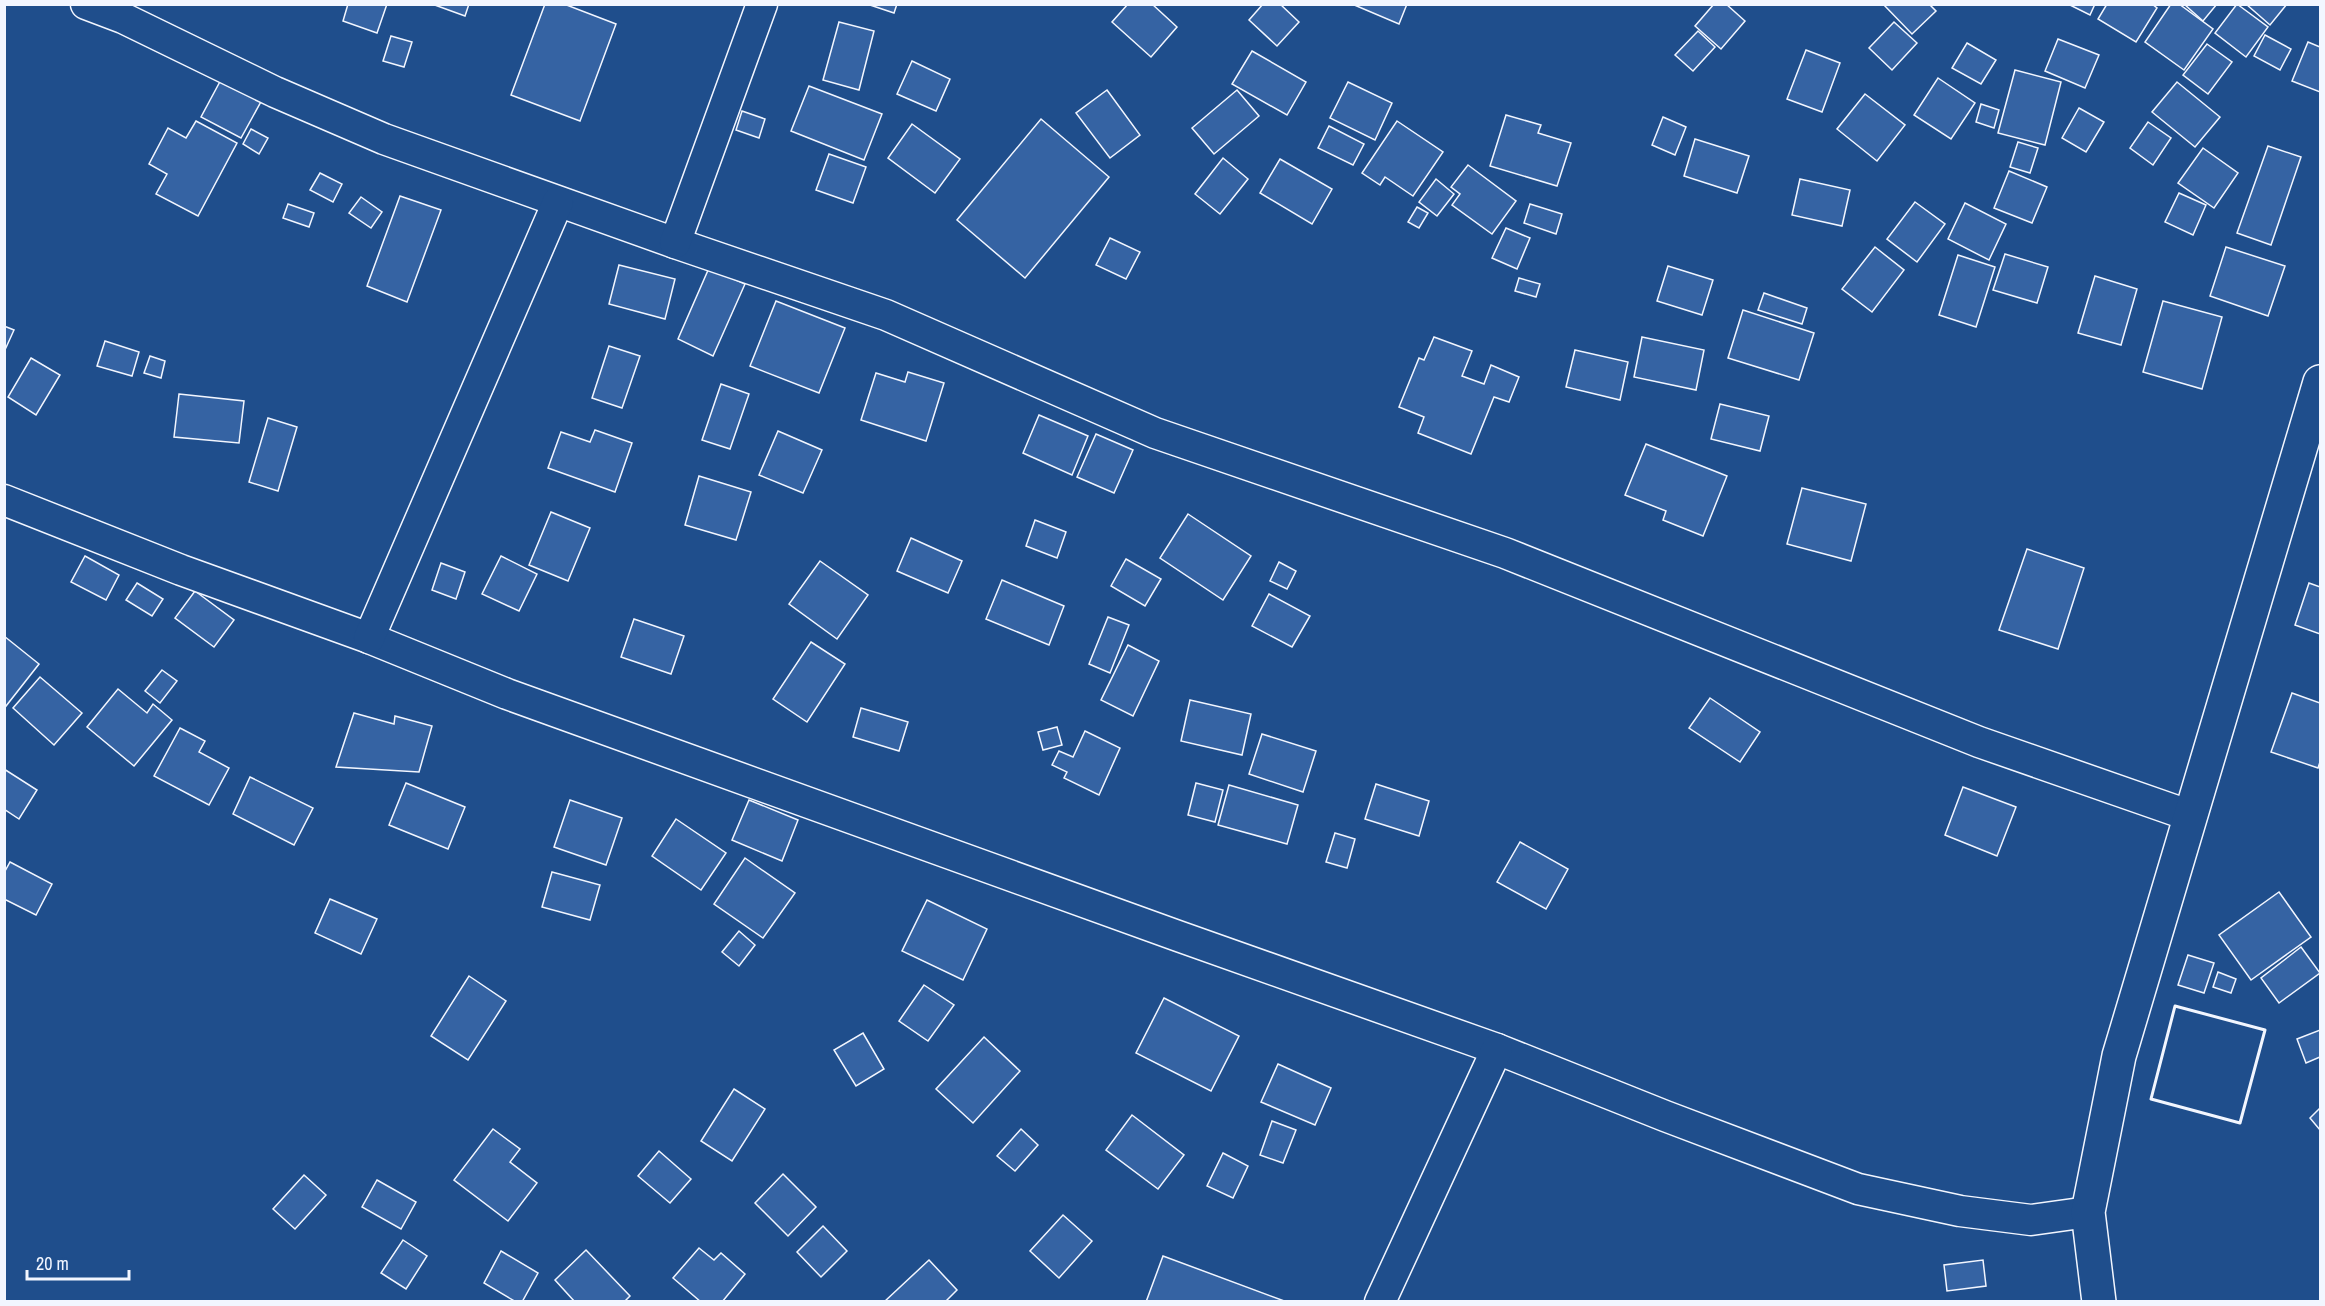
<svg xmlns="http://www.w3.org/2000/svg" width="2325" height="1306" font-family="'Archivo Narrow',sans-serif">
	<style>
		.building { fill: #3563a3; stroke: #f2f6ff; stroke-width: 1.5 }
		.lines { fill: none; stroke-linecap: round; stroke-linejoin: round }
		.street-casing { stroke: #f2f6ff; stroke-width: 33 }
		.secondary-casing { stroke: #f2f6ff; stroke-width: 36 }
		.street { stroke: #1f4e8c; stroke-width: 30 }
		.secondary { stroke: #1f4e8c; stroke-width: 33 }
		.wall { stroke: #f2f6ff; stroke-width: 3 }
	</style>
	<rect width="100%" height="100%" fill="#1f4e8c"/>
	<g class="building">
		<path d="M348 4H387L377 33 343 21Z"/>
		<path d="M432 4H469L465 16Z"/>
		<path d="M545 4H564L616 24 580 121 511 95Z"/>
		<path d="M867 4H897L894 13Z"/>
		<path d="M1128 4H1152L1177 27 1151 57 1112 22Z"/>
		<path d="M1263 4H1280L1299 22 1277 46 1249 20Z"/>
		<path d="M1352 4H1407L1399 24Z"/>
		<path d="M1714 4H1726L1745 21 1721 49 1695 26Z"/>
		<path d="M1883 4H1929L1936 11 1912 34Z"/>
		<path d="M2068 4H2095L2090 15Z"/>
		<path d="M2107 4H2152L2157 8 2136 42 2098 19Z"/>
		<path d="M2171 4H2179L2213 29 2184 70 2145 42Z"/>
		<path d="M2184 4H2217L2203 21Z"/>
		<path d="M2237 4 2268 27 2246 57 2215 33Z"/>
		<path d="M2246 4H2287L2270 25Z"/>
		<path d="M839 22 874 31 859 90 823 80Z"/>
		<path d="M1894 22 1917 43 1892 70 1869 48Z"/>
		<path d="M1698 31 1715 47 1693 71 1675 55Z"/>
		<path d="M2265 35 2291 49 2280 70 2254 56Z"/>
		<path d="M391 36 412 42 404 67 383 61Z"/>
		<path d="M2058 39 2099 55 2085 88 2045 71Z"/>
		<path d="M2308 42 2320 47V92L2292 81Z"/>
		<path d="M1967 43 1996 60 1981 84 1952 68Z"/>
		<path d="M2207 44 2232 62 2208 94 2183 75Z"/>
		<path d="M1806 50 1840 63 1822 112 1787 99Z"/>
		<path d="M1252 51 1306 82 1287 115 1232 84Z"/>
		<path d="M912 61 950 79 936 111 897 94Z"/>
		<path d="M2015 70 2061 82 2045 145 1998 133Z"/>
		<path d="M223 76 263 98 241 138 201 117Z"/>
		<path d="M1938 78 1975 103 1951 139 1914 115Z"/>
		<path d="M1348 82 1392 103 1375 140 1330 118Z"/>
		<path d="M2177 82 2220 117 2195 147 2152 112Z"/>
		<path d="M809 86 882 114 864 160 791 131Z"/>
		<path d="M1107 90 1140 135 1110 158 1076 113Z"/>
		<path d="M1237 90 1259 116 1214 154 1192 128Z"/>
		<path d="M1865 94 1905 125 1877 161 1837 129Z"/>
		<path d="M1981 104 1999 110 1994 128 1976 122Z"/>
		<path d="M2079 108 2104 122 2086 152 2062 138Z"/>
		<path d="M742 111 765 119 759 138 736 130Z"/>
		<path d="M1506 115 1541 125 1538 133 1571 143 1557 186 1490 166Z"/>
		<path d="M1663 117 1686 127 1675 155 1652 145Z"/>
		<path d="M1041 119 1109 177 1025 278 957 220Z"/>
		<path d="M196 121 237 143 198 216 156 194 167 174 149 164 168 128 186 138Z"/>
		<path d="M1397 121 1443 152 1413 196 1385 177 1380 185 1362 173Z"/>
		<path d="M2148 122 2171 138 2153 165 2130 148Z"/>
		<path d="M912 124 960 159 935 193 888 158Z"/>
		<path d="M1329 126 1364 144 1353 165 1318 148Z"/>
		<path d="M251 129 268 138 259 154 243 144Z"/>
		<path d="M1695 139 1749 156 1737 193 1684 176Z"/>
		<path d="M2018 142 2038 148 2030 173 2010 167Z"/>
		<path d="M2268 146 2301 157 2271 245 2237 233Z"/>
		<path d="M2203 148 2238 173 2214 208 2178 183Z"/>
		<path d="M829 154 866 167 853 203 816 190Z"/>
		<path d="M1223 158 1248 179 1220 214 1195 194Z"/>
		<path d="M1280 159 1332 189 1312 224 1260 193Z"/>
		<path d="M1468 165 1516 201 1492 234 1452 205 1460 194 1451 187Z"/>
		<path d="M2009 171 2047 187 2032 223 1994 208Z"/>
		<path d="M320 173 342 184 333 202 310 190Z"/>
		<path d="M1436 179 1454 194 1437 216 1419 202Z"/>
		<path d="M1800 179 1850 190 1842 226 1792 215Z"/>
		<path d="M2179 193 2206 205 2193 235 2165 222Z"/>
		<path d="M400 196 441 210 407 302 367 286Z"/>
		<path d="M361 197 382 212 371 228 349 213Z"/>
		<path d="M1915 202 1945 224 1917 262 1887 239Z"/>
		<path d="M1965 203 2006 224 1989 260 1948 239Z"/>
		<path d="M288 204 314 213 309 227 283 218Z"/>
		<path d="M1530 204 1562 214 1556 234 1524 223Z"/>
		<path d="M1417 207 1428 213 1419 228 1408 222Z"/>
		<path d="M1506 228 1530 238 1517 269 1492 258Z"/>
		<path d="M1110 238 1140 252 1126 279 1096 265Z"/>
		<path d="M1875 247 1904 270 1872 312 1842 289Z"/>
		<path d="M2226 247 2285 266 2268 316 2210 296Z"/>
		<path d="M2005 254 2048 267 2037 303 1993 290Z"/>
		<path d="M1958 255 1995 267 1976 327 1939 315Z"/>
		<path d="M619 265 675 279 665 319 609 304Z"/>
		<path d="M1668 266 1713 280 1702 315 1657 301Z"/>
		<path d="M709 268 745 284 713 356 678 339Z"/>
		<path d="M2095 276 2137 289 2121 345 2078 333Z"/>
		<path d="M1519 278 1540 284 1536 297 1515 291Z"/>
		<path d="M1764 293 1807 308 1802 324 1758 310Z"/>
		<path d="M776 301 845 328 819 393 750 366Z"/>
		<path d="M2163 301 2222 317 2202 389 2143 372Z"/>
		<path d="M1743 310 1814 333 1799 380 1728 358Z"/>
		<path d="M4 326 14 330 4 352Z"/>
		<path d="M1434 337 1472 351 1462 376 1484 384 1491 365 1519 377 1509 402 1494 397 1471 454 1418 433 1424 417 1399 407 1419 358 1424 360Z"/>
		<path d="M1642 337 1704 350 1696 390 1634 377Z"/>
		<path d="M105 341 139 352 132 376 97 366Z"/>
		<path d="M609 346 640 356 622 408 592 398Z"/>
		<path d="M1575 350 1628 362 1620 400 1566 387Z"/>
		<path d="M150 356 165 361 161 378 144 373Z"/>
		<path d="M31 358 60 375 36 415 8 397Z"/>
		<path d="M908 372 944 383 926 441 861 420 876 373 905 382Z"/>
		<path d="M721 384 749 394 730 449 702 440Z"/>
		<path d="M179 394 244 401 239 443 174 437Z"/>
		<path d="M1720 404 1769 416 1760 451 1711 439Z"/>
		<path d="M1039 415 1088 436 1072 475 1023 453Z"/>
		<path d="M268 418 297 427 278 491 249 482Z"/>
		<path d="M595 430 632 443 615 492 548 468 561 432 590 442Z"/>
		<path d="M778 431 822 450 803 493 759 475Z"/>
		<path d="M1096 434 1133 450 1114 493 1077 477Z"/>
		<path d="M1646 444 1727 476 1703 536 1663 520 1666 511 1625 495Z"/>
		<path d="M699 476 751 492 736 540 685 525Z"/>
		<path d="M1802 488 1866 504 1851 561 1787 544Z"/>
		<path d="M551 512 590 528 568 581 529 565Z"/>
		<path d="M1188 514 1251 556 1223 600 1160 558Z"/>
		<path d="M1035 520 1066 532 1057 558 1026 546Z"/>
		<path d="M911 538 962 561 948 593 897 571Z"/>
		<path d="M2027 549 2084 568 2058 649 1999 630Z"/>
		<path d="M85 556 119 575 106 600 71 582Z"/>
		<path d="M501 556 537 574 519 611 482 594Z"/>
		<path d="M1126 559 1161 579 1145 606 1111 586Z"/>
		<path d="M820 561 868 595 837 639 789 604Z"/>
		<path d="M1279 562 1296 571 1287 589 1270 581Z"/>
		<path d="M441 563 465 572 456 599 432 590Z"/>
		<path d="M1002 580 1064 606 1049 645 986 619Z"/>
		<path d="M137 583 163 599 152 616 126 600Z"/>
		<path d="M2309 583 2320 587V584V634L2295 625Z"/>
		<path d="M195 591 234 620 214 647 175 618Z"/>
		<path d="M1269 594 1310 616 1292 647 1252 626Z"/>
		<path d="M1108 617 1129 625 1110 673 1089 664Z"/>
		<path d="M634 619 684 636 671 674 621 657Z"/>
		<path d="M4 636 39 664 6 706 4 704Z"/>
		<path d="M811 642 845 664 807 722 773 699Z"/>
		<path d="M1128 645 1159 661 1133 716 1101 700Z"/>
		<path d="M162 670 177 681 160 703 145 691Z"/>
		<path d="M40 677 82 713 54 745 13 708Z"/>
		<path d="M118 689 147 713 153 704 172 720 134 766 87 727Z"/>
		<path d="M2292 693 2320 703V762L2318 768 2271 752Z"/>
		<path d="M1710 698 1760 732 1740 762 1689 728Z"/>
		<path d="M1190 700 1251 714 1242 755 1181 741Z"/>
		<path d="M861 708 908 722 899 751 853 737Z"/>
		<path d="M354 713 394 724 395 716 432 726 419 772 336 767Z"/>
		<path d="M1057 727 1062 745 1043 750 1038 732Z"/>
		<path d="M180 728 205 741 199 752 229 768 209 805 154 776Z"/>
		<path d="M1085 731 1120 748 1099 795 1064 778 1067 772 1052 765 1059 751 1073 757Z"/>
		<path d="M1262 734 1316 751 1303 792 1249 774Z"/>
		<path d="M4 769 37 790 19 819 4 809Z"/>
		<path d="M250 777 313 808 294 845 233 814Z"/>
		<path d="M406 783 465 807 448 849 389 825Z"/>
		<path d="M1196 783 1223 790 1215 822 1188 815Z"/>
		<path d="M1376 784 1429 801 1419 836 1365 819Z"/>
		<path d="M1229 785 1298 805 1287 844 1218 825Z"/>
		<path d="M1963 787 2016 807 1997 856 1945 835Z"/>
		<path d="M570 800 622 818 606 865 554 847Z"/>
		<path d="M749 800 798 820 782 861 732 840Z"/>
		<path d="M676 819 726 853 701 890 652 856Z"/>
		<path d="M1335 833 1355 839 1347 868 1326 862Z"/>
		<path d="M1520 842 1568 869 1546 909 1497 882Z"/>
		<path d="M745 858 795 893 763 938 714 904Z"/>
		<path d="M10 862 52 884 36 915 4 899V873Z"/>
		<path d="M552 872 600 885 590 920 542 907Z"/>
		<path d="M2279 892 2311 937 2251 980 2219 935Z"/>
		<path d="M330 899 377 919 361 954 315 933Z"/>
		<path d="M927 900 987 929 963 980 902 951Z"/>
		<path d="M739 931 755 945 739 966 722 952Z"/>
		<path d="M2301 947 2320 973 2279 1003 2261 978Z"/>
		<path d="M2188 955 2214 963 2204 993 2178 985Z"/>
		<path d="M2218 972 2236 979 2231 993 2213 987Z"/>
		<path d="M469 976 506 1001 468 1060 431 1036Z"/>
		<path d="M924 985 954 1005 928 1041 899 1021Z"/>
		<path d="M1164 998 1239 1036 1211 1091 1136 1053Z"/>
		<path d="M2320 1030V1057L2306 1063 2297 1039Z"/>
		<path d="M863 1033 884 1069 856 1086 834 1050Z"/>
		<path d="M984 1037 1020 1071 973 1123 936 1089Z"/>
		<path d="M1278 1064 1331 1088 1315 1125 1261 1102Z"/>
		<path d="M734 1089 765 1109 732 1161 701 1141Z"/>
		<path d="M2320 1108V1130L2310 1118Z"/>
		<path d="M1132 1115 1184 1155 1158 1189 1106 1150Z"/>
		<path d="M1272 1121 1296 1130 1283 1163 1260 1155Z"/>
		<path d="M493 1129 520 1149 510 1162 537 1183 508 1221 454 1180Z"/>
		<path d="M1021 1129 1038 1145 1015 1171 997 1156Z"/>
		<path d="M659 1151 691 1179 670 1203 638 1176Z"/>
		<path d="M1223 1153 1248 1166 1233 1198 1207 1186Z"/>
		<path d="M783 1174 816 1207 788 1236 755 1203Z"/>
		<path d="M304 1175 326 1195 295 1229 273 1209Z"/>
		<path d="M377 1180 416 1202 401 1229 362 1207Z"/>
		<path d="M1063 1215 1092 1241 1059 1278 1030 1251Z"/>
		<path d="M823 1226 847 1251 821 1277 797 1252Z"/>
		<path d="M403 1240 427 1256 406 1289 381 1273Z"/>
		<path d="M699 1248 714 1260 721 1253 745 1274 722 1302H701L673 1278Z"/>
		<path d="M586 1250 630 1296 624 1302H575L555 1280Z"/>
		<path d="M501 1251 538 1273 522 1302H516L484 1283Z"/>
		<path d="M1163 1256 1287 1302H1146Z"/>
		<path d="M929 1260 957 1290 945 1302H884Z"/>
		<path d="M1983 1260 1986 1286 1947 1291 1944 1265Z"/>
	</g>
	<g class="lines">
		<g class="street-casing">
			<g id="street">
				<path d="M86 4 123 18 275 92 384 139 675 243 886 315 1155 433 1505 553 1979 742 2191 816"/>
				<path d="M675 243 762 4"/>
				<path d="M4 500 181 570 369 638 507 694 1178 936 1497 1049 1665 1116 1858 1189 1960 1211 2031 1220 2088 1212"/>
				<path d="M369 638 558 202"/>
				<path d="M1380 1302 1497 1049"/>
			</g>
		</g>
		<g class="secondary-casing">
			<path id="secondary" d="M2099 1302 2088 1212 2119 1056 2320 382"/>
		</g>
		<use href="#street" class="street"/>
		<use href="#secondary" class="secondary"/>
		<path class="wall" d="M2175 1006 2265 1030 2240 1123 2151 1099Z"/>
	</g>
	<rect width="2325" height="1306" fill="none" stroke="#f2f6ff" stroke-width="12"/>
	<path d="M27 1270v9h102v-9" fill="none" stroke="#f2f6ff" stroke-width="3"/>
	<text x="36" y="1270" font-size="18" fill="#f2f6ff" stroke="#1f4e8c" stroke-width="4.5" paint-order="stroke">20 m</text>
</svg>
